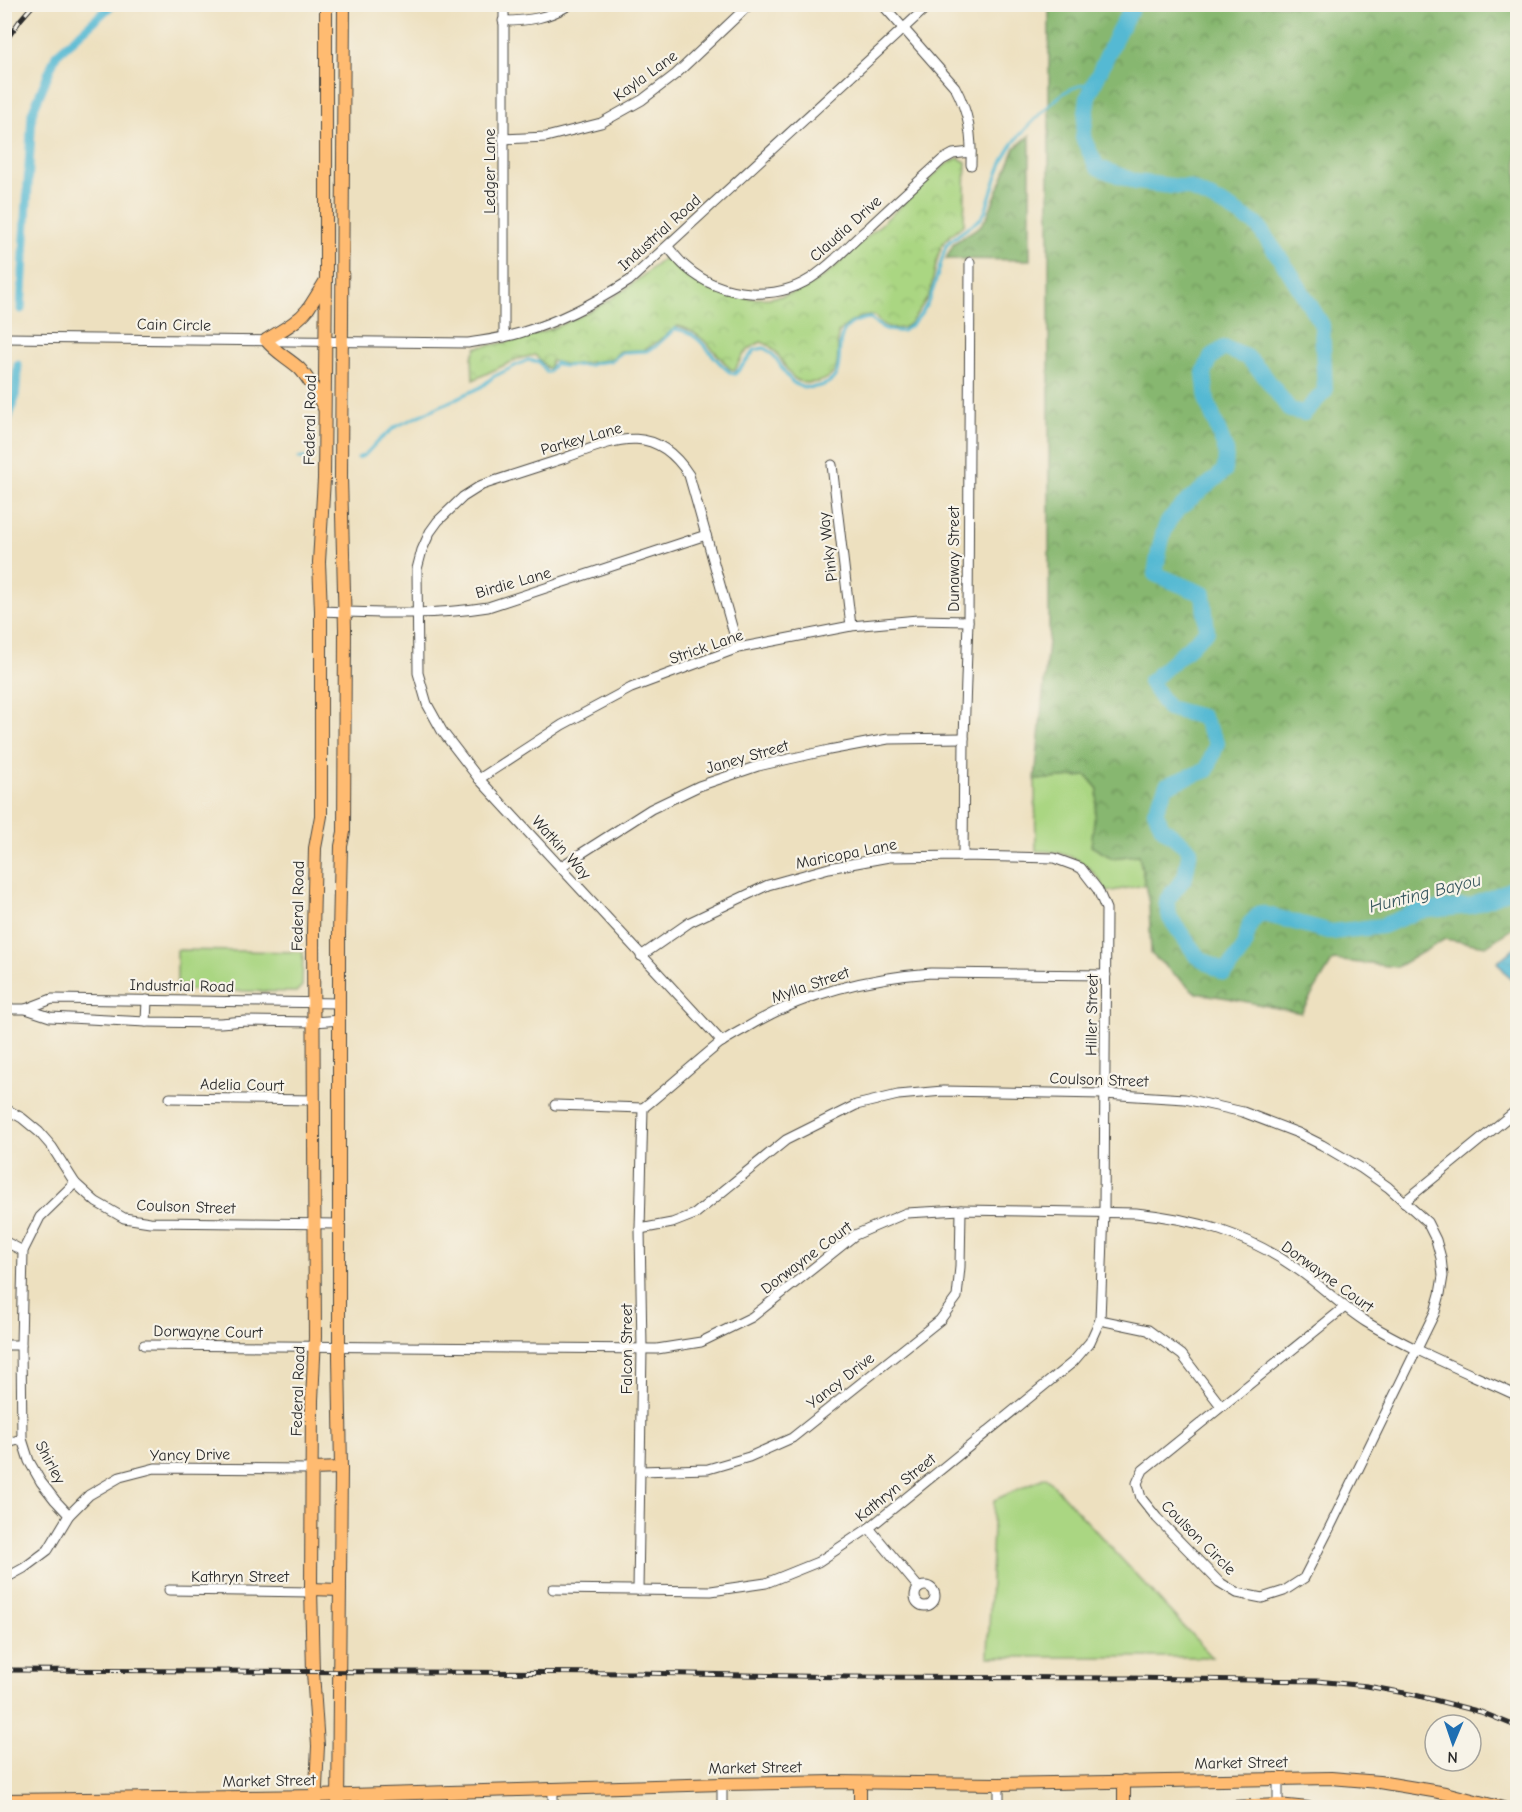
<svg xmlns="http://www.w3.org/2000/svg" width="1522" height="1812" font-family="'Comic Neue',sans-serif">
	<style>
		.grass { fill: #aad682; stroke: #6a8056; stroke-width: 1.5 }
		.forest { fill: url(#forest-crowns); stroke: #59714e; stroke-width: 1.5 }
		.park { fill: url(#park-crowns); stroke: #6a8056; stroke-width: 1.5 }
		.water { fill: url(#water-ripples); stroke: #40727f; stroke-width: 1.5 }
		.lines { fill: none; stroke-linecap: round; stroke-linejoin: round }
		.stream { stroke: #54b9d3; stroke-width: 3 }
		.canal { stroke: #54b9d3; stroke-width: 9 }
		.river { stroke: #54b9d3; stroke-width: 16 }
		.minor-casing { stroke: #484641; stroke-width: 11 }
		.major-casing { stroke: #484641; stroke-width: 14 }
		.minor { stroke: #fff; stroke-width: 9 }
		.major { stroke: #ffbb71; stroke-width: 12 }
		.rail-casing { stroke: #2b2b2b; stroke-width: 5 }
		.rail { stroke: #f7f3e8; stroke-width: 3; stroke-dasharray: 9; stroke-linecap: butt }
		.labels { text-anchor: middle; stroke-width: 4.5; stroke-linejoin: round; paint-order: stroke }
		.street-label { font-size: 16px; fill: #2b2b2b; stroke: #f7f3e8 }
		.water-label { font-size: 18px; font-style: italic; fill: #37565d; stroke: #f7f3e8 }
	</style>
	<defs>
		<pattern id="forest-crowns" width="20" height="18" patternUnits="userSpaceOnUse" patternTransform="scale(1.5)"><rect width="20" height="18" fill="#87b770"/><path d="M2 6a3 3 0 1 1 6 0M12 15a3 3 0 1 1 6 0" fill="none" stroke="#6f955c"/></pattern>
		<pattern id="park-crowns" width="20" height="18" patternUnits="userSpaceOnUse" patternTransform="scale(1.5)"><rect width="20" height="18" fill="#aad682"/><path d="M2 6a3 3 0 1 1 6 0M12 15a3 3 0 1 1 6 0" fill="none" stroke="#92b870"/></pattern>
		<pattern id="water-ripples" width="26" height="14" patternUnits="userSpaceOnUse" patternTransform="scale(1.5)"><rect width="26" height="14" fill="#54b9d3"/><path d="M2 4q2-2 4 0t4 0M15 11q2-2 4 0t4 0" fill="none" stroke="#4697ab"/></pattern>
	</defs>
	<rect width="100%" height="100%" fill="#f7f3e8"/>
	<filter id="ink" filterUnits="userSpaceOnUse"><feTurbulence type="fractalNoise" baseFrequency=".0167" numOctaves="2"/><feDisplacementMap in="SourceGraphic" scale="12" xChannelSelector="R" yChannelSelector="G"/><feConvolveMatrix kernelMatrix="1 2 1 2 8 2 1 2 1" color-interpolation-filters="sRGB"/></filter>
	<filter id="wash" filterUnits="userSpaceOnUse"><feTurbulence type="fractalNoise" baseFrequency=".008" numOctaves="4" result="noise"/><feDisplacementMap in="SourceGraphic" scale="24" xChannelSelector="R" yChannelSelector="G"/><feGaussianBlur stdDeviation="1.35" result="paint"/><feColorMatrix in="noise" values="0 0 0 0 0 0 0 0 0 0 0 0 0 0 0 0 0 1.4 0 .05"/><feComposite in="paint" operator="in"/></filter>
	<g filter="url(#wash)">
		<rect width="100%" height="100%" fill="#ede0bf"/>
		<g class="grass">
			<path d="M1087 776 1098 789 1092 846 1112 858 1139 854 1145 885 1107 892C1091 862 1070 851 1036 851L1035 780Z"/>
			<path d="M177 950 303 952 302 986 296 992 177 990Z"/>
			<path d="M1046 1477 1212 1657H988L994 1500Z"/>
		</g>
		<g class="forest">
			<path d="M1049 5H1517V925L1486 946 1445 939 1397 967 1333 960 1301 1013 1228 998 1196 993 1151 954 1149 904 1139 855 1112 858 1091 846 1098 789 1087 776 1035 780 1049 631Z"/>
			<path d="M1030 135V260L946 259 954 243 980 226 987 217 1015 148Z"/>
		</g>
		<path class="park" d="M958 158 966 162 964 224C957 230 948 236 943 243 935 257 935 276 930 292 927 300 922 305 918 312 912 321 907 331 893 328 886 327 879 323 875 316 860 314 848 323 838 333 836 354 845 376 817 382 780 389 789 350 761 342 754 345 744 352 740 360 738 363 737 367 735 370L730 369C715 352 700 331 678 326L650 347 643 350 620 351 613 358 607 360 569 365 551 361 550 368H547L535 355 517 359 473 380 472 357 477 347C529 341 582 320 624 290 638 280 651 269 664 258 674 258 691 278 701 284 712 290 724 294 736 296 758 301 782 298 803 289 827 278 845 257 864 240 891 215 918 190 945 165Z"/>
		<path class="water" d="M1517 946 1518 984 1516 985 1497 962Z"/>
		<g class="lines">
			<g class="stream">
				<path d="M299 458H313"/>
				<path d="M358 458 365 455 376 443 395 427 481 387 493 377 517 365 528 360 539 362 546 372H549L555 363 563 366 590 365 595 363 611 361 621 353 626 352 647 351 655 347 675 329C702 332 711 359 731 373L735 374 737 372 755 350 764 348C786 359 782 392 815 387 864 380 813 325 870 318 880 328 889 332 903 331 934 312 935 277 946 246L950 241 981 218 985 212C992 191 998 167 1010 148 1017 136 1054 100 1065 92 1075 86 1085 84 1096 81"/>
			</g>
			<g class="canal">
				<path d="M21 309 32 113 56 55 113 4"/>
				<path d="M4 431 15 398 18 365"/>
			</g>
			<path class="river" d="M1134 4 1118 32 1088 97 1083 138 1097 167 1136 182 1189 188 1226 206 1257 225 1289 271 1322 325 1325 391 1304 413 1290 410 1263 374 1247 357 1224 348 1211 357 1204 373 1207 401 1226 451 1225 470C1211 485 1175 507 1167 524 1160 539 1158 558 1155 574L1203 594 1207 631 1150 682 1168 708 1202 717 1217 743 1207 770 1167 785 1155 811 1162 827 1190 850 1185 877 1166 901 1170 918 1197 956 1225 973 1243 949 1250 924 1260 913 1332 932 1382 926 1419 911 1471 906 1510 890 1518 883"/>
		</g>
	</g>
	<g filter="url(#ink)">
		<g class="lines">
			<g class="minor-casing">
				<g id="minor">
					<path d="M504 4V337"/>
					<path d="M882 4 955 87C969 113 972 136 971 165"/>
					<path d="M503 21C530 21 548 18 571 4"/>
					<path d="M503 139 546 137 601 123 642 100 676 74 750 4"/>
					<path d="M668 247C673 253 679 261 686 267 721 298 779 303 817 274 834 262 849 245 865 231 890 207 916 184 942 160L953 154 971 152"/>
					<path d="M4 338 468 343C486 340 505 338 523 332 561 321 596 302 629 281L930 4"/>
					<path d="M832 465 851 626"/>
					<path d="M321 611C377 613 432 616 488 607L706 535"/>
					<path d="M479 779 562 725 631 688 738 648 851 626 918 620 968 621"/>
					<path d="M963 856 964 738 968 621 970 262"/>
					<path d="M560 867 651 809 699 786 758 766 829 750 888 739 964 738"/>
					<path d="M4 1009H26L50 1017 146 1022 220 1023 246 1021 314 1022 340 1020"/>
					<path d="M26 1009 52 999 340 1003"/>
					<path d="M146 1022 147 1000"/>
					<path d="M722 1042 479 779 442 731 427 704 418 673 417 569 422 550 430 532 438 521 463 497 482 485C509 476 535 468 562 459 612 441 653 419 689 475L738 648"/>
					<path d="M170 1098 314 1100"/>
					<path d="M555 1105 643 1108C669 1087 694 1064 720 1043 728 1038 736 1033 744 1029 801 994 865 978 931 973L1106 975"/>
					<path d="M4 1108 22 1118 39 1132 52 1147 75 1183 96 1202 124 1218 150 1222 340 1224"/>
					<path d="M1404 1202 1518 1109"/>
					<path d="M640 1229 672 1223 695 1214 786 1140 856 1105 898 1095 943 1091 1104 1094 1185 1099 1243 1112 1298 1133 1322 1145 1361 1168 1388 1187 1427 1222 1436 1240 1441 1258 1443 1276 1440 1294 1435 1312 1329 1529 1304 1578 1284 1591 1262 1598 1237 1593 1219 1582 1157 1518 1141 1498 1137 1483 1143 1470 1345 1307"/>
					<path d="M4 1241 23 1251"/>
					<path d="M1100 1320 1148 1330 1182 1355 1221 1406"/>
					<path d="M4 1345H21"/>
					<path d="M144 1345 657 1349 701 1342 752 1317 855 1235 906 1213 961 1210 1136 1213C1196 1219 1247 1234 1297 1269 1321 1285 1342 1307 1366 1322 1414 1351 1467 1372 1518 1396"/>
					<path d="M4 1444 22 1439"/>
					<path d="M640 1471 708 1469 749 1457 792 1438 940 1320 957 1297 960 1267 961 1210"/>
					<path d="M69 1515 55 1500 41 1482 29 1461 22 1439 21 1345 23 1251 40 1217 75 1183"/>
					<path d="M869 1528 919 1588"/>
					<path d="M4 1579 24 1568 48 1550 69 1515 89 1495 120 1477 155 1468 312 1469"/>
					<circle cx="925" cy="1596" r="10"/>
					<path d="M553 1589 711 1591 766 1583 818 1562 869 1528 1073 1362 1090 1342 1100 1320 1104 1211 1106 909 1098 890 1081 868 1054 858 963 856 889 857 829 868 768 885 690 922 641 956"/>
					<path d="M169 1590 311 1592"/>
					<path d="M638 1590 642 1348 640 1229 643 1108"/>
					<path d="M1278 1778V1808"/>
					<path d="M553 1808V1790"/>
					<path d="M722 1808V1784"/>
					<path d="M999 1808V1784"/>
				</g>
			</g>
			<g class="major-casing">
				<g id="major">
					<path d="M324 408C317 395 310 379 299 368 288 358 275 352 266 340 280 331 297 323 308 309 314 300 320 290 326 280"/>
					<path d="M312 1469 341 1468"/>
					<path d="M311 1589 340 1590"/>
					<path d="M1124 1781V1808"/>
					<path d="M860 1783V1808"/>
					<path d="M4 1800 316 1796 722 1784 835 1782 999 1784 1331 1778 1379 1782 1445 1793 1503 1808"/>
					<path d="M315 1808 318 1746 313 1672 311 1589 312 1400 315 1337 313 932 315 848 321 816V611L319 562 324 479 326 273V4"/>
					<path d="M338 1808 341 1468 339 1358V934L341 846 344 832 345 629 341 477 344 4"/>
					<path d="M1209 1808 1278 1805 1308 1808"/>
				</g>
			</g>
			<use href="#minor" class="minor"/>
			<use href="#major" class="major"/>
			<g class="rail-casing">
				<g id="rail">
					<path d="M4 43 21 19 34 4"/>
					<path d="M4 1670 637 1673 848 1677 1130 1678 1317 1681 1367 1686 1415 1695 1481 1712 1518 1727"/>
				</g>
			</g>
			<use href="#rail" class="rail"/>
		</g>
	</g>
	<g class="labels">
		<g class="street-label">
			<text transform="translate(645 75) rotate(-36)" y="6">Kayla Lane</text>
			<text transform="translate(489 171) rotate(-90)" y="6">Ledger Lane</text>
			<text transform="translate(845 228) rotate(-42)" y="6">Claudia Drive</text>
			<text transform="translate(659 232) rotate(-42)" y="6">Industrial Road</text>
			<text transform="translate(174 324) rotate(1)" y="6">Cain Circle</text>
			<text transform="translate(309 420) rotate(-89)" y="6">Federal Road</text>
			<text transform="translate(581 438) rotate(-16)" y="6">Parkey Lane</text>
			<text transform="translate(827 547) rotate(-97)" y="6">Pinky Way</text>
			<text transform="translate(953 559) rotate(-90)" y="6">Dunaway Street</text>
			<text transform="translate(513 582) rotate(-16)" y="6">Birdie Lane</text>
			<text transform="translate(706 646) rotate(-19)" y="6">Strick Lane</text>
			<text transform="translate(747 756) rotate(-16)" y="6">Janey Street</text>
			<text transform="translate(562 847) rotate(48)" y="6">Watkin Way</text>
			<text transform="translate(846 853) rotate(-11)" y="6">Maricopa Lane</text>
			<text transform="translate(297 906) rotate(-89)" y="6">Federal Road</text>
			<text transform="translate(810 984) rotate(-19)" y="6">Mylla Street</text>
			<text transform="translate(182 985) rotate(1)" y="6">Industrial Road</text>
			<text transform="translate(1091 1015) rotate(-89)" y="6">Hiller Street</text>
			<text transform="translate(1099 1079) rotate(2)" y="6">Coulson Street</text>
			<text transform="translate(242 1084) rotate(1)" y="6">Adelia Court</text>
			<text transform="translate(186 1206) rotate(2)" y="6">Coulson Street</text>
			<text transform="translate(806 1257) rotate(-37)" y="6">Dorwayne Court</text>
			<text transform="translate(1328 1276) rotate(36)" y="6">Dorwayne Court</text>
			<text transform="translate(208 1331) rotate(1)" y="6">Dorwayne Court</text>
			<text transform="translate(626 1349) rotate(-90)" y="6">Falcon Street</text>
			<text transform="translate(840 1380) rotate(-38)" y="6">Yancy Drive</text>
			<text transform="translate(297 1391) rotate(-88)" y="6">Federal Road</text>
			<text transform="translate(190 1454) rotate(-1)" y="6">Yancy Drive</text>
			<text transform="translate(51 1462) rotate(62)" y="6">Shirley</text>
			<text transform="translate(895 1487) rotate(-39)" y="6">Kathryn Street</text>
			<text transform="translate(1199 1537) rotate(45)" y="6">Coulson Circle</text>
			<text x="240" y="1582">Kathryn Street</text>
			<text transform="translate(1241 1762) rotate(-1)" y="6">Market Street</text>
			<text transform="translate(755 1767) rotate(-1)" y="6">Market Street</text>
			<text transform="translate(269 1780) rotate(-1)" y="6">Market Street</text>
		</g>
		<g class="water-label">
			<text transform="translate(1425 893) rotate(-14)" y="6">Hunting Bayou</text>
		</g>
	</g>
	<rect width="1522" height="1812" fill="none" stroke="#f7f3e8" stroke-width="24"/>
	<g transform="translate(1453 1743) rotate(182)"><circle r="28" fill="#f7f3e8" stroke="#a5a39c" stroke-width="1.5"/>
	<path d="M0-4.5L10 22L0 15L-10 22Z" fill="#1f6fb2"/>
	<text y="-9" font-size="16" font-weight="bold" text-anchor="middle" fill="#2b2b2b">N</text>
	</g>
</svg>
